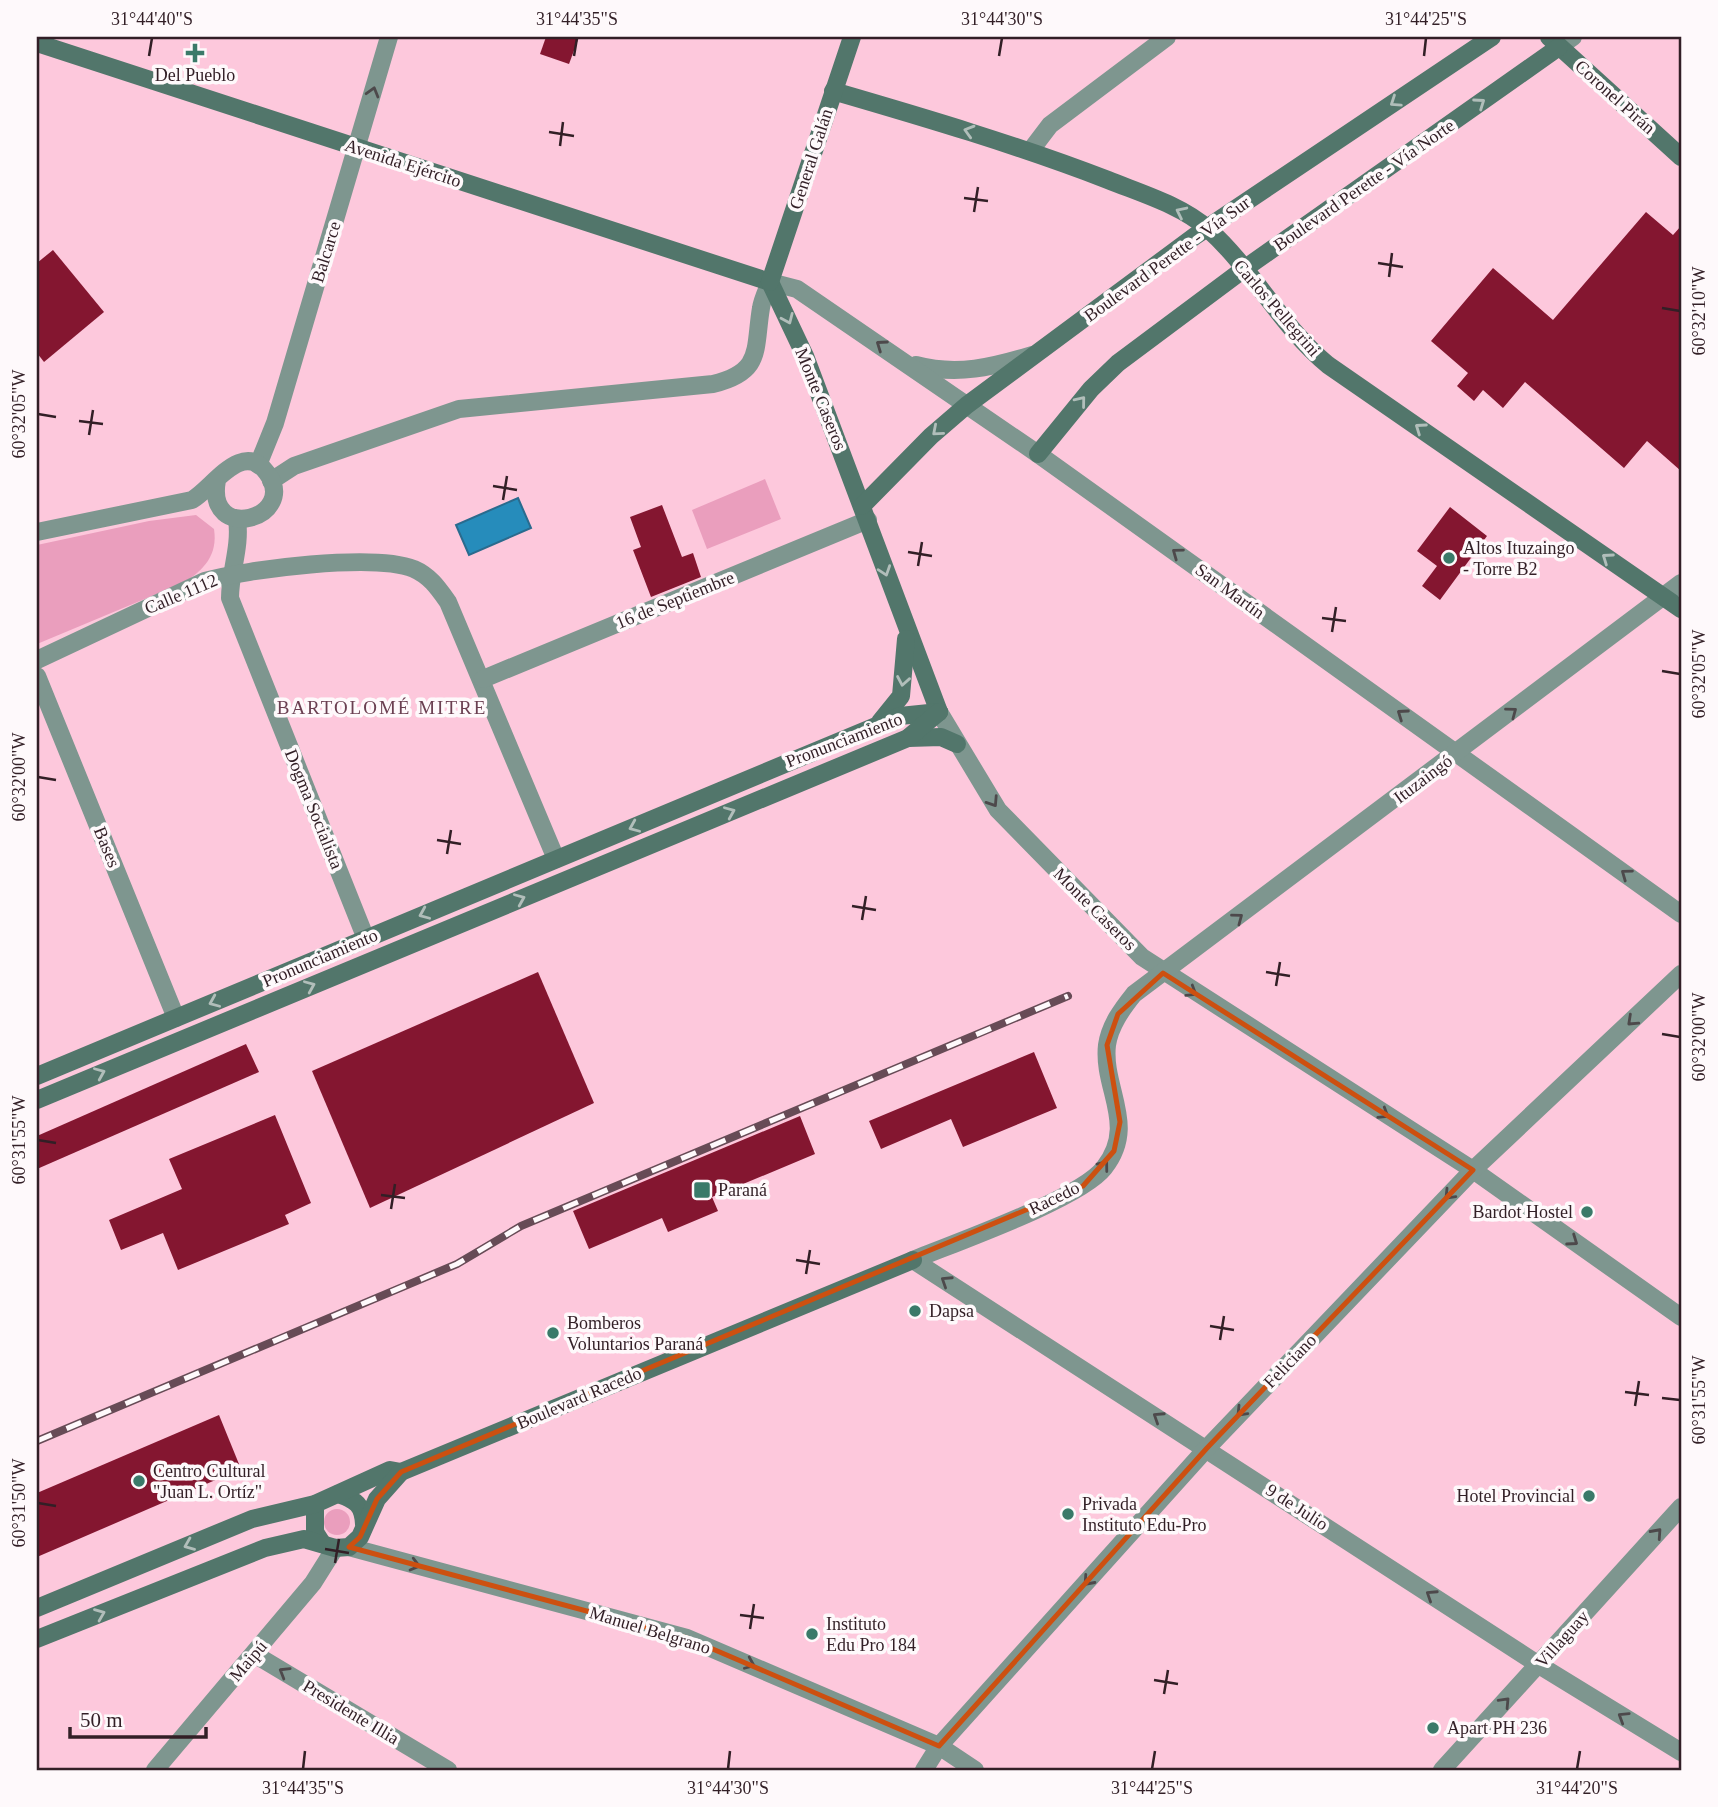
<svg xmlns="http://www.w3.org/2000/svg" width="1718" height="1807" font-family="'Times New Roman',serif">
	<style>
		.green { fill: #ea9ebd }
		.water { fill: #268cbb; stroke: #2a6b8e; stroke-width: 2 }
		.building { fill: #841630 }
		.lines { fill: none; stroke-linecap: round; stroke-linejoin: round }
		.street { stroke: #7e968f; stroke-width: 18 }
		.secondary { stroke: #52766b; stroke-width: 18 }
		.rail-casing { stroke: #674b56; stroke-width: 8 }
		.rail { stroke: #fef9fb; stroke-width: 5; stroke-dasharray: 16; stroke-linecap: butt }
		.oneway { stroke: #4d494b }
		.oneway2 { stroke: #b1beba }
		.marked { fill: none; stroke: #cd5010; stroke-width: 5; stroke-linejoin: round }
		.ticks { fill: none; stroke: #321f26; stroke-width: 2.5 }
		.poi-dot { fill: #3a7a69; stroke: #fef9fb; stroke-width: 2.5 }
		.labels { text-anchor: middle; stroke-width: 7; stroke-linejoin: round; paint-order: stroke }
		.poi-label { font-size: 18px; fill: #321f26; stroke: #fef9fb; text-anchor: start }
		.street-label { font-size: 18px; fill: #321f26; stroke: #fef9fb }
		.neighbourhood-label { font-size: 19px; letter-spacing: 2px; fill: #6b3f51; stroke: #fef9fb }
		.neatline { fill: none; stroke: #321f26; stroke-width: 2.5 }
		.ticks-label { font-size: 18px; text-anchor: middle; fill: #321f26 }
	</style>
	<rect width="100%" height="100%" fill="#fdc8dc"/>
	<g class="green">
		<path d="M765 479 781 519 707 549 692 510Z"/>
		<path d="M196 515 214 529C218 555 204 570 183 583L37 644V545L149 521Z"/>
		<circle cx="337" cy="1522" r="13"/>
	</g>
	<path class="water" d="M518 498 531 528 469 555 456 525Z"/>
	<g class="building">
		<path d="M546 37H579L569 64 540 54Z"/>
		<path d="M1646 212 1673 235 1681 226V471L1647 441 1624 468 1525 382 1503 408 1483 390 1474 401 1457 386 1468 373 1431 341 1493 268 1553 320Z"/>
		<path d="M53 250 104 312 44 362 37 353V263Z"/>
		<path d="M662 505 682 557 693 553 701 577 651 597 633 550 641 547 630 517Z"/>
		<path d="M1450 507 1487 536 1440 600 1422 586 1437 566 1417 551Z"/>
		<path d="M538 972 594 1103 370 1208 312 1071Z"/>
		<path d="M246 1044 259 1072 37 1169V1136Z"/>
		<path d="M1034 1052 1057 1108 963 1147 951 1119 881 1149 869 1121Z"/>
		<path d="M275 1115 311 1203 285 1215 289 1224 178 1270 163 1233 121 1250 109 1220 182 1189 169 1159Z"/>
		<path d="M800 1116 815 1154 712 1197 718 1211 668 1232 662 1218 589 1249 573 1211Z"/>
		<path d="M219 1415 241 1469 37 1557V1493Z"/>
	</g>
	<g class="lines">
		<g class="street">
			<path d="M1559 47 1573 37"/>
			<path d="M1031 150 1050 125 1167 37"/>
			<path d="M916 365C957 376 993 367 1032 355"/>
			<path d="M258 465 275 423 389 37"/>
			<path d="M271 481 294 466 459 409 713 384C763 372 754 350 761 308 762 300 767 290 770 282L797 289 1038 454 1681 914"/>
			<path d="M237 519C241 547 230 571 230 598L366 939"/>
			<path d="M37 532 192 500C213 488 242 439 267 473 300 518 205 545 217 480"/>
			<path d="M37 660 205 581C248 569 374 553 414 569 430 576 438 588 448 602L556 859"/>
			<path d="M37 676 176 1018"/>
			<path d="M483 679 868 520"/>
			<path d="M939 712 998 810 1142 957 1473 1170 1681 1317"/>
			<path d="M913 1260C954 1243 1080 1199 1104 1168 1138 1125 1102 1089 1107 1045 1110 1025 1122 1009 1134 994L1681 583"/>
			<path d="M913 1260 1539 1665 1681 1752"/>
			<path d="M349 1547 687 1638 939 1746 975 1770"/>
			<path d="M254 1654 448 1770"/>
			<path d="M155 1770 313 1583 335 1548"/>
			<path d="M924 1770 939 1746 1207 1448 1473 1170 1681 974"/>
			<path d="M1442 1770 1681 1507"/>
		</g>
		<g class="secondary">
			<path d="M1549 37 1681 157"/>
			<path d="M37 43 770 282"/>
			<path d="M833 91C926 118 1017 145 1108 180 1140 193 1181 205 1208 229 1253 269 1281 327 1328 365L1681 609"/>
			<path d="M770 282 805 356 939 712"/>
			<path d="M770 282 852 37"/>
			<path d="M1038 454 1091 389 1118 363 1244 269 1559 47"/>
			<path d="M862 506 931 436 967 405 1195 236 1492 37"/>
			<path d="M880 722 901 696 906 639"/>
			<path d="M908 738 941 737 957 744"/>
			<path d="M37 1076 900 716 939 712"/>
			<path d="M37 1100 908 738 939 712"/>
			<path d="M338 1494C356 1500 363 1505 364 1524"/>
			<path d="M315 1504V1532L322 1543"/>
			<path d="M37 1608 252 1519 315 1504 390 1470 401 1472"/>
			<path d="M37 1639 265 1548 304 1539 335 1548 349 1547 360 1537 377 1499 401 1472 913 1260"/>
		</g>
		<g class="rail-casing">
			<path id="rail" d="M37 1441 457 1264 521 1226 1068 996"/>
		</g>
		<use href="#rail" class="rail"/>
	</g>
	<defs><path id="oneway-chevron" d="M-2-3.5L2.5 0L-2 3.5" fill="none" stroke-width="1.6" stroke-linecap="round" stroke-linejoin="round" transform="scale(1.75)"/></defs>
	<g class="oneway">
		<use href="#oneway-chevron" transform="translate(373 92) rotate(-74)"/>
		<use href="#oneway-chevron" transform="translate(881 345) rotate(-145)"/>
		<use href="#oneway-chevron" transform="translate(1177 553) rotate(-144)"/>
		<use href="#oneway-chevron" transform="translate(1512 712) rotate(-37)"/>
		<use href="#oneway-chevron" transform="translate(1402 714) rotate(-145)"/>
		<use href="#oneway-chevron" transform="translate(993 802) rotate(57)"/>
		<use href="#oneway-chevron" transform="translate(1626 874) rotate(-144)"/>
		<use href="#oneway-chevron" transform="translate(1238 918) rotate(-37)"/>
		<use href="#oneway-chevron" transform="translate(1192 992) rotate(32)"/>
		<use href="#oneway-chevron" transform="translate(1632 1021) rotate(137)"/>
		<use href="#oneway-chevron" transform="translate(1384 1114) rotate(32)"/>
		<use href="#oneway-chevron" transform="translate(1104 1165) rotate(-53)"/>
		<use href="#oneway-chevron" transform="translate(1449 1195) rotate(134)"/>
		<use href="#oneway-chevron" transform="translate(1573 1241) rotate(35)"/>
		<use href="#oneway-chevron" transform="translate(946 1281) rotate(-147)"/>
		<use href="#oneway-chevron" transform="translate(1241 1412) rotate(134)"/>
		<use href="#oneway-chevron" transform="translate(1158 1417) rotate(-147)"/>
		<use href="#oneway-chevron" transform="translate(1657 1533) rotate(-48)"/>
		<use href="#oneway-chevron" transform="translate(415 1565) rotate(15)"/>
		<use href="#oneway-chevron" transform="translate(1088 1581) rotate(132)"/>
		<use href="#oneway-chevron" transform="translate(1431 1595) rotate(-147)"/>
		<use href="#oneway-chevron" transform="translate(750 1664) rotate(23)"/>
		<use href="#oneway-chevron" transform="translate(284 1672) rotate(-149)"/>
		<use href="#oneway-chevron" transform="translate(1505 1702) rotate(-47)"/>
		<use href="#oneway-chevron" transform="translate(1623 1717) rotate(-148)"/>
	</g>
	<g class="oneway2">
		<use href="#oneway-chevron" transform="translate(1395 102) rotate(146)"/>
		<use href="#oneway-chevron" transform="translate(1480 103) rotate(-35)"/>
		<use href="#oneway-chevron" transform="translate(969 131) rotate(-164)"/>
		<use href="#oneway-chevron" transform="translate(1181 212) rotate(-154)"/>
		<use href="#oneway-chevron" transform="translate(788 319) rotate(66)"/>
		<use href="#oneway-chevron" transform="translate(1081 401) rotate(-51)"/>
		<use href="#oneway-chevron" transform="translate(1420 428) rotate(-145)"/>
		<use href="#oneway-chevron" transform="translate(937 431) rotate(139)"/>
		<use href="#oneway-chevron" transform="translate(1607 558) rotate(-145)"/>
		<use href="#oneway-chevron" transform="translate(885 571) rotate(71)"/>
		<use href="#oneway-chevron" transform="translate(903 681) rotate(100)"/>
		<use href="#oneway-chevron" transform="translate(730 812) rotate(-23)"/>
		<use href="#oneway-chevron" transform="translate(634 827) rotate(157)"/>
		<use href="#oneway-chevron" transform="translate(520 899) rotate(-23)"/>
		<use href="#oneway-chevron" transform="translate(424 914) rotate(157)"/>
		<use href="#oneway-chevron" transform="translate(310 986) rotate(-23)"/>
		<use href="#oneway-chevron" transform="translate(214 1002) rotate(157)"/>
		<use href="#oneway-chevron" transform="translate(100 1073) rotate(-23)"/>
		<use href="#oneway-chevron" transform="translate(189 1545) rotate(158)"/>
		<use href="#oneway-chevron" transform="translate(100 1614) rotate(-22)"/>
	</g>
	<path class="marked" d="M1163 973 1473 1170 1207 1448 939 1746 687 1638 349 1547 360 1537 377 1499 401 1472 1083 1186 1114 1151 1120 1122 1107 1045 1118 1014Z"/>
	<path class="ticks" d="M149 56 152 38M574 56 577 38M999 56 1002 38M1424 56 1426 38M549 132 574 136M560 146 563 122M964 198 988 201M974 212 978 187M1378 263 1403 267M1389 277 1392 253M1662 308 1680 311M38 414 56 417M79 421 103 424M89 435 93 410M493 486 517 490M503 500 507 476M908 552 932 556M918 566 922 542M1322 618 1346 621M1332 632 1336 607M1662 671 1680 674M38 777 56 780M437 840 461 844M447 854 451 830M852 906 876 910M862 920 866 896M1266 972 1290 976M1276 986 1280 962M1662 1034 1680 1037M38 1140 56 1143M381 1195 405 1198M391 1209 395 1184M796 1260 820 1264M806 1274 810 1250M1210 1326 1234 1330M1220 1340 1224 1316M1625 1392 1649 1395M1662 1398 1680 1400M1635 1406 1639 1381M38 1503 56 1506M325 1549 349 1553M335 1563 339 1539M740 1615 764 1618M750 1629 754 1604M1154 1680 1178 1684M1164 1694 1168 1670M303 1769 305 1751M728 1769 730 1751M1152 1769 1155 1751M1577 1769 1580 1751"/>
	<g class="poi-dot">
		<path d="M191.5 42.5h7v7h7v7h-7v7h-7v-7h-7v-7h7z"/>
		<circle cx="1449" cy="558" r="7"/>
		<rect x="693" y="1181" width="18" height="18" rx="3.5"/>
		<circle cx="1587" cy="1212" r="7"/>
		<circle cx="915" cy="1311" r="7"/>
		<circle cx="553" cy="1333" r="7"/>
		<circle cx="139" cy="1481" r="7"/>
		<circle cx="1589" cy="1496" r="7"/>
		<circle cx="1068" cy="1514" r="7"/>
		<circle cx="812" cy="1634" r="7"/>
		<circle cx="1433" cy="1728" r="7"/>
	</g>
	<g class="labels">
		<g class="poi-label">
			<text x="195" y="81" text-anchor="middle">Del Pueblo</text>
			<text x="1463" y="554">Altos Ituzaingo<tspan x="1463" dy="21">- Torre B2</tspan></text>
			<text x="718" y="1196">Paraná</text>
			<text x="1573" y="1218" text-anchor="end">Bardot Hostel</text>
			<text x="929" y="1317">Dapsa</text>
			<text x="567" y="1329">Bomberos<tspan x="567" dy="21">Voluntarios Paraná</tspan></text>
			<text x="153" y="1477">Centro Cultural<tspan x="153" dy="21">"Juan L. Ortíz"</tspan></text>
			<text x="1575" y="1502" text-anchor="end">Hotel Provincial</text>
			<text x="1082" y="1510">Privada<tspan x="1082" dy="21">Instituto Edu-Pro</tspan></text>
			<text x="826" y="1630">Instituto<tspan x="826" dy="21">Edu Pro 184</tspan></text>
			<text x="1447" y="1734">Apart PH 236</text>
		</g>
		<g class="street-label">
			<text transform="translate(1615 97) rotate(42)" y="6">Coronel Pirán</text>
			<text transform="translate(811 159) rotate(-72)" y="6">General Galán</text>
			<text transform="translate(403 163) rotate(18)" y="6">Avenida Ejército</text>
			<text transform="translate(1364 185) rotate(-35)" y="6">Boulevard Perette - Vía Norte</text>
			<text transform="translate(326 252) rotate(-73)" y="6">Balcarce</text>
			<text transform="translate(1167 259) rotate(-36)" y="6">Boulevard Perette - Vía Sur</text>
			<text transform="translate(1277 308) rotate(49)" y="6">Carlos Pellegrini</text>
			<text transform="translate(821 399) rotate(68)" y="6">Monte Caseros</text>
			<text transform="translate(1230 591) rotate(36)" y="6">San Martín</text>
			<text transform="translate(181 594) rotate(-23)" y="6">Calle 1112</text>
			<text transform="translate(675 600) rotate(-22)" y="6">16 de Septiembre</text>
			<text transform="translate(844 740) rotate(-21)" y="6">Pronunciamiento</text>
			<text transform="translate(1423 779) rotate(-37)" y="6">Ituzaingó</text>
			<text transform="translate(314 809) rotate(68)" y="6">Dogma Socialista</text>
			<text transform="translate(107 847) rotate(68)" y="6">Bases</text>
			<text transform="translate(1095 909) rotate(45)" y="6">Monte Caseros</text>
			<text transform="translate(320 958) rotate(-23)" y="6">Pronunciamiento</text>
			<text transform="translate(1054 1198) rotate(-26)" y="6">Racedo</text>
			<text transform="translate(1290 1361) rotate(-46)" y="6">Feliciano</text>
			<text transform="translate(579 1398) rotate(-23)" y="6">Boulevard Racedo</text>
			<text transform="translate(1297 1507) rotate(33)" y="6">9 de Julio</text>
			<text transform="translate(650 1630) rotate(17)" y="6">Manuel Belgrano</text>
			<text transform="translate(1562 1639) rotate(-48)" y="6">Villaguay</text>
			<text transform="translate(248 1661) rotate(-50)" y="6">Maipú</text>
			<text transform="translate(351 1712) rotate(31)" y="6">Presidente Illia</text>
		</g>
		<g class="neighbourhood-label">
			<text x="382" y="714">BARTOLOMÉ MITRE</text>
		</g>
	</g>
	<rect width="1718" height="1807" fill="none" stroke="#fef9fb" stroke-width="77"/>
	<path d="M70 1727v10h136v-10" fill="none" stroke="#321f26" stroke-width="3.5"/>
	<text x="80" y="1727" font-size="21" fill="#321f26" stroke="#fef9fb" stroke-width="5" paint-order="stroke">50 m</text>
	<rect x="38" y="38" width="1642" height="1731" class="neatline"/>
	<g class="ticks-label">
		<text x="152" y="25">31°44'40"S</text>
		<text x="577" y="25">31°44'35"S</text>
		<text x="1002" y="25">31°44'30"S</text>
		<text x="1426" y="25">31°44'25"S</text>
		<text transform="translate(1699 311) rotate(-90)" y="6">60°32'10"W</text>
		<text transform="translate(19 414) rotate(-90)" y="6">60°32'05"W</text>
		<text transform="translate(1699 674) rotate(-90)" y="6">60°32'05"W</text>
		<text transform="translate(19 777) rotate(-90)" y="6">60°32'00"W</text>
		<text transform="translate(1699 1037) rotate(-90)" y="6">60°32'00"W</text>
		<text transform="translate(19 1140) rotate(-90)" y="6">60°31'55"W</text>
		<text transform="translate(1699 1400) rotate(-90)" y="6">60°31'55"W</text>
		<text transform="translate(19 1503) rotate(-90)" y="6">60°31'50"W</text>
		<text x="303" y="1794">31°44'35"S</text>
		<text x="728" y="1794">31°44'30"S</text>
		<text x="1152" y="1794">31°44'25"S</text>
		<text x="1577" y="1794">31°44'20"S</text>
	</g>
</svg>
